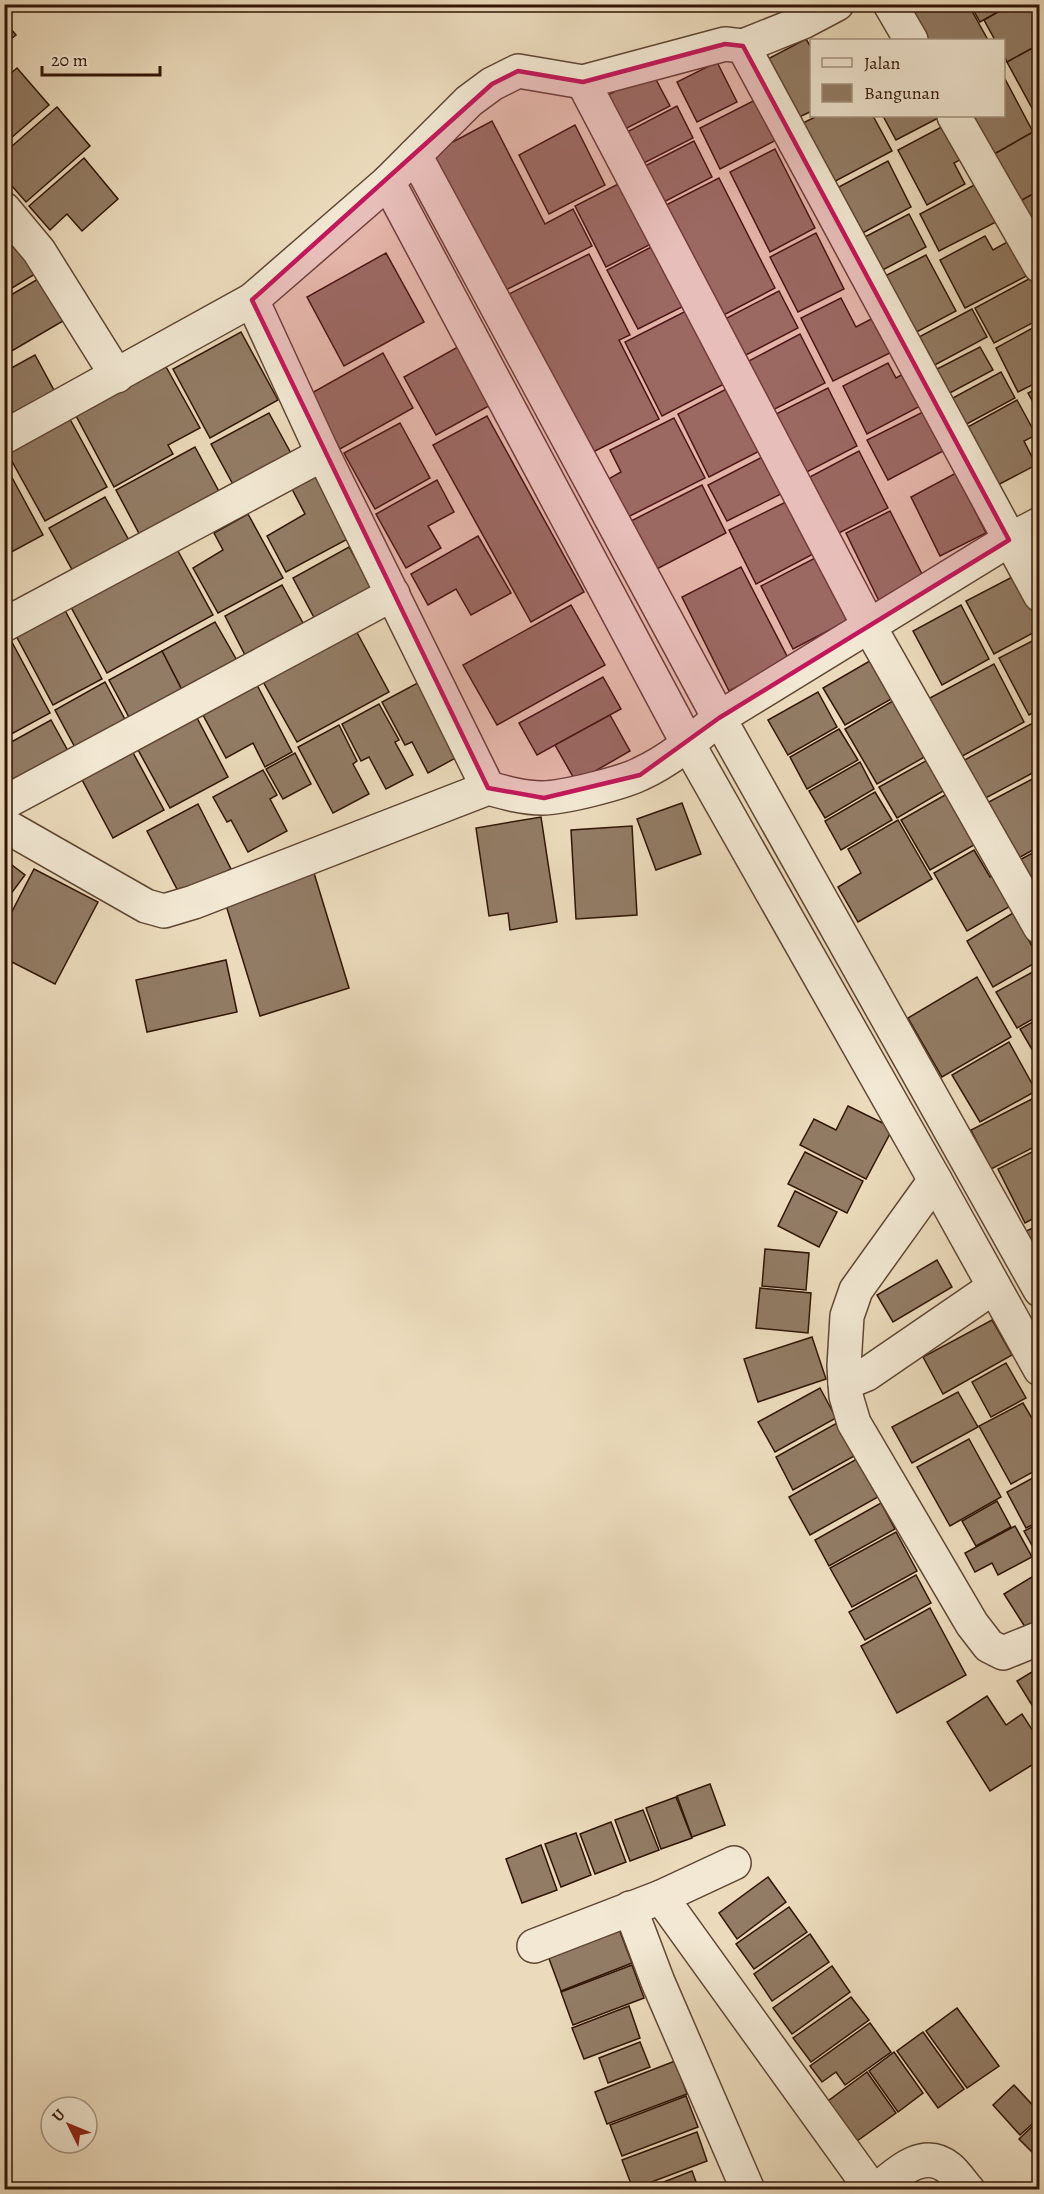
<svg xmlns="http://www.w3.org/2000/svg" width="1044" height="2194" font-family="Alegreya,serif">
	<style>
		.building { fill: #927c65; stroke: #321507; stroke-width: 1.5 }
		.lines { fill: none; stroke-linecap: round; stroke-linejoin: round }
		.street-casing { stroke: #604634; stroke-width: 36 }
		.street { stroke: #f2e8d3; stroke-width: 33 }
		.marked { fill: #c2185b; fill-opacity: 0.2; stroke: #c2185b; stroke-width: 4.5; stroke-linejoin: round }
	</style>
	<rect width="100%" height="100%" fill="#ebdbbc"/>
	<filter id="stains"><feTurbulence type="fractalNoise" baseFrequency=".00333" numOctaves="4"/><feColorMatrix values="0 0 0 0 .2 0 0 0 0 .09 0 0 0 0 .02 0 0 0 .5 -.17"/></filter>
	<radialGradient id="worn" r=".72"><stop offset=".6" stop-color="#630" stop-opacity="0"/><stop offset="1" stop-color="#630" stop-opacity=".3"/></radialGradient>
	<g class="building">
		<path d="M913 4H968L988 40H925L907 8Z"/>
		<path d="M970 4H1012L980 22Z"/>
		<path d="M1012 4H1030L1040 21V44L1007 62 1004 56V40H995L984 20Z"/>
		<path d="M4 21 16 35 4 45Z"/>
		<path d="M806 39 812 49V111L793 120 762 62Z"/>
		<path d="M1040 44V106L1033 110 1007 62Z"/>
		<path d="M717 62 737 102 697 122 677 82Z"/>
		<path d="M17 68 49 105 4 144V79Z"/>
		<path d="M652 72 670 106 623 130 606 96Z"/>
		<path d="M1004 77 1033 132 989 157 966 116H1004Z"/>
		<path d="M761 97 782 137 720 169 700 128Z"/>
		<path d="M677 106 693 138 640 165 625 133Z"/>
		<path d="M1040 106V122L1033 110Z"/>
		<path d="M57 107 90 146 26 202 4 177V153Z"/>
		<path d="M817 116H873L892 151 828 185 797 126Z"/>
		<path d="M883 116H942L896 140Z"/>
		<path d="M492 121 545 224 573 209 592 246 502 292 432 153Z"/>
		<path d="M949 123 967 156 954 163 965 184 927 205 898 150Z"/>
		<path d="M575 125 605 185 549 214 519 155Z"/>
		<path d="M1033 132 1040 143V190L1015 204 989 157Z"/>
		<path d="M694 141 712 177 660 204 641 168Z"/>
		<path d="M775 149 815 228 770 252 730 172Z"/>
		<path d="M84 158 118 199 82 231 67 214 50 230 29 206Z"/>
		<path d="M888 161 911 207 857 236 833 190Z"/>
		<path d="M719 178 775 288 718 318 662 207Z"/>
		<path d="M624 181 655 242 606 267 575 206Z"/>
		<path d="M978 183 998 221 939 251 920 214Z"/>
		<path d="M1040 190V250L1015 204Z"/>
		<path d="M909 214 926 247 877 273 859 240Z"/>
		<path d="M816 233 844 289 798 312 770 257Z"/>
		<path d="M1020 235 1038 270 965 308 940 260 985 236 993 250Z"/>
		<path d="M13 237 35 274 4 293V242Z"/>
		<path d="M657 244 688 304 638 329 607 270Z"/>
		<path d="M386 253 424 322 344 366 307 297Z"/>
		<path d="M589 254 630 335 619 340 659 419 589 454 503 297Z"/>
		<path d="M926 255 956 311 911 335 881 278Z"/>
		<path d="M1040 273V319L994 343 975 308Z"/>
		<path d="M38 279 63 321 10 352 4 343V299Z"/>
		<path d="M779 291 798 328 740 358 721 321Z"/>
		<path d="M841 298 856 327 875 317 892 352 833 381 801 318Z"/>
		<path d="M690 309 728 382 662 416 625 342Z"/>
		<path d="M972 309 987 337 931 367 917 338Z"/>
		<path d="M1040 324V381L1018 392 996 348Z"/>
		<path d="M241 332 278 400 210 438 173 369Z"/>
		<path d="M800 334 825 383 769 412 745 363Z"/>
		<path d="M465 343 496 402 436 435 404 377Z"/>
		<path d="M980 347 993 370 946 395 933 371Z"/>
		<path d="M383 353 413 408 340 449 310 394Z"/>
		<path d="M35 355 55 392 4 420V372Z"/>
		<path d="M888 363 896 378 912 369 928 402 867 434 843 386Z"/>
		<path d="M165 365 200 428 168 445 173 454 114 487 75 414Z"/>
		<path d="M1001 372 1015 398 963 426 949 400Z"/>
		<path d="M736 384 767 447 709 477 678 414Z"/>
		<path d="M1040 387V415L1028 393Z"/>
		<path d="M828 388 857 446 801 475 772 416Z"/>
		<path d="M1017 400 1036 435 1024 441 1036 465 994 487 964 429Z"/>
		<path d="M925 411 945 450 888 480 867 440Z"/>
		<path d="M66 412 107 487 45 521 4 447Z"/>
		<path d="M269 413 293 457 235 488 211 444Z"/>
		<path d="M487 416 584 592 531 622 433 445Z"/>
		<path d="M674 418 705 478 624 519 605 481 621 472 610 450Z"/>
		<path d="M400 423 430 478 375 509 344 453Z"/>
		<path d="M195 447 222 497 143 541 116 490Z"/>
		<path d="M859 451 888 508 835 535 806 479Z"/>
		<path d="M770 453 789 490 727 521 708 485Z"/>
		<path d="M9 472 43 535 4 556V475Z"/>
		<path d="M323 472 357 534 286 572 267 536 305 514 292 489Z"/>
		<path d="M956 473 986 533 940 556 911 497Z"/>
		<path d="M437 480 454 512 428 526 441 548 406 568 376 514Z"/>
		<path d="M702 485 726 533 651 572 627 523Z"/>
		<path d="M105 497 131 544 75 575 49 528Z"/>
		<path d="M790 500 817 552 756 584 729 530Z"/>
		<path d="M890 511 924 578 879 601 846 533Z"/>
		<path d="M248 514 283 578 218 613 193 568 223 550 214 533Z"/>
		<path d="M478 536 511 593 471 615 456 589 428 605 411 574Z"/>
		<path d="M173 542 213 615 107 673 67 600Z"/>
		<path d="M349 547 375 594 318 625 293 578Z"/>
		<path d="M819 556 851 619 793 649 761 586Z"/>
		<path d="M741 567 789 660 729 691 682 597Z"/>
		<path d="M1016 575 1040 619V629L994 654 966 601Z"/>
		<path d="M282 585 303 623 245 655 225 616Z"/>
		<path d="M61 603 102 679 53 705 13 630Z"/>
		<path d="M571 605 605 665 497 725 463 665Z"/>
		<path d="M961 605 989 659 942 685 913 631Z"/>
		<path d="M215 622 239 664 184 694 162 651Z"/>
		<path d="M354 627 389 692 297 742 261 678Z"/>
		<path d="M7 633 50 713 4 738V634Z"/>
		<path d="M1040 637V709L1029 715 999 658Z"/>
		<path d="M162 651 183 692 131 721 109 680Z"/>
		<path d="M880 655 902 693 845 725 823 688Z"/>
		<path d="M994 664 1024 722 957 759 926 700Z"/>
		<path d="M603 677 621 709 537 755 519 723Z"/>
		<path d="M427 678 461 755 428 773 412 742 405 745 382 702Z"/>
		<path d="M105 682 128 725 78 753 55 710Z"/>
		<path d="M257 685 292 752 265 767 253 743 226 758 203 715Z"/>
		<path d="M818 692 837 727 788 755 768 720Z"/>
		<path d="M903 695 935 751 877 784 845 729Z"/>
		<path d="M379 704 399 740 395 742 413 775 386 789 369 757 361 761 342 724Z"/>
		<path d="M610 715 630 751 576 782 555 745Z"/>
		<path d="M196 716 228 777 170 808 137 748Z"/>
		<path d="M51 720 68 751 6 784 4 780V746Z"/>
		<path d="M1033 723 1040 736V769L980 801 959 763Z"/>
		<path d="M339 725 357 761 353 764 369 794 333 813 298 747Z"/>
		<path d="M839 729 858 760 807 789 790 757Z"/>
		<path d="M131 749 164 810 113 838 80 776Z"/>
		<path d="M295 753 311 784 283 799 266 769Z"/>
		<path d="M933 757 950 787 897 818 879 787Z"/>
		<path d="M860 762 874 789 825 818 809 791Z"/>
		<path d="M263 770 277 795 270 799 287 831 248 852 231 820 227 822 213 797Z"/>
		<path d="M1040 775V846L1013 861 983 805Z"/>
		<path d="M952 791 981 841 930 870 901 820Z"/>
		<path d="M875 792 892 820 841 850 825 821Z"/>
		<path d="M682 803 701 854 656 870 637 819Z"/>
		<path d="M198 804 231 869 180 895 147 831Z"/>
		<path d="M541 817 557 922 510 930 508 913 489 916 476 828Z"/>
		<path d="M898 820 932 879 858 922 838 887 861 873 848 849Z"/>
		<path d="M632 826 637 915 576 919 571 830Z"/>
		<path d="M1040 849V896L1014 863Z"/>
		<path d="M974 850 990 877 1004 869 1021 900 967 931 934 873Z"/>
		<path d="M4 859 25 875 4 903Z"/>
		<path d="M34 869 98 902 55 984 4 958V927Z"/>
		<path d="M314 873 349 988 260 1016 225 902Z"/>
		<path d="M1013 913 1040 960 993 987 967 941Z"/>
		<path d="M226 960 237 1012 147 1032 136 980Z"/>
		<path d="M1040 968V1015L1017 1028 996 992Z"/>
		<path d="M977 977 1011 1037 942 1077 908 1018Z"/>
		<path d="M1040 1018V1057L1037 1058 1020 1029Z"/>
		<path d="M1009 1042 1036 1091 980 1122 952 1075Z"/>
		<path d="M1040 1095V1144L991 1169 971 1130Z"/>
		<path d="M848 1106 893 1128 866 1179 800 1145 814 1119 836 1130Z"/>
		<path d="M1040 1148V1215L1025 1223 998 1169Z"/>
		<path d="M805 1152 863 1181 847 1213 788 1184Z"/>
		<path d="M795 1191 837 1212 819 1247 778 1226Z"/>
		<path d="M1040 1225V1257L1026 1231Z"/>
		<path d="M765 1249 809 1253 806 1290 762 1286Z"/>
		<path d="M937 1260 952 1287 893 1322 877 1295Z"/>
		<path d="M760 1288 811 1293 808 1333 756 1328Z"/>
		<path d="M992 1320 1012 1355 943 1394 923 1357Z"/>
		<path d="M812 1337 826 1379 758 1402 744 1359Z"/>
		<path d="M1006 1363 1026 1398 991 1417 972 1382Z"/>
		<path d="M820 1388 836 1418 775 1452 758 1422Z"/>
		<path d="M958 1392 978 1427 912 1463 892 1427Z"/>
		<path d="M1023 1403 1040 1432V1468L1011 1484 979 1426Z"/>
		<path d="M837 1423 856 1455 793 1490 776 1457Z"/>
		<path d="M969 1439 1001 1497 950 1526 917 1467Z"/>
		<path d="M864 1455 885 1493 810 1535 789 1497Z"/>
		<path d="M1040 1474V1521L1026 1528 1007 1492Z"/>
		<path d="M997 1501 1011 1527 976 1546 962 1521Z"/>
		<path d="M881 1503 895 1529 829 1566 815 1540Z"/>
		<path d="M1040 1523V1558H1039L1024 1531Z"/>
		<path d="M1015 1526 1032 1557 998 1575 992 1563 975 1572 965 1553Z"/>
		<path d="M896 1532 917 1571 852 1607 830 1568Z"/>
		<path d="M1040 1572V1622L1027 1630 1004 1594Z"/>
		<path d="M916 1575 931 1603 865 1640 849 1612Z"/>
		<path d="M930 1608 966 1675 897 1713 861 1646Z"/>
		<path d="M1040 1667V1718L1017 1681Z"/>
		<path d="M987 1696 1006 1725 1022 1714 1040 1742V1760L990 1791 947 1722Z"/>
		<path d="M710 1784 725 1825 692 1837 677 1796Z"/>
		<path d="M676 1797 692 1838 661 1849 646 1808Z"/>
		<path d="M643 1810 659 1850 630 1861 615 1820Z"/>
		<path d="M611 1822 626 1862 595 1874 580 1834Z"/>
		<path d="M576 1833 591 1875 561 1887 545 1844Z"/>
		<path d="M541 1845 557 1890 522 1903 506 1859Z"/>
		<path d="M768 1877 786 1902 737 1939 719 1913Z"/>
		<path d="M789 1907 807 1932 754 1969 736 1944Z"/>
		<path d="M619 1929 632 1963 561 1991 548 1956Z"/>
		<path d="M810 1934 829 1962 772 2001 754 1974Z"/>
		<path d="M632 1965 644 1998 573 2025 561 1992Z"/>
		<path d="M832 1966 850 1992 792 2034 773 2008Z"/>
		<path d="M851 1997 869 2020 811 2062 793 2038Z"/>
		<path d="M629 2006 640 2038 584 2059 572 2028Z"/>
		<path d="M957 2008 999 2066 967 2088 926 2031Z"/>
		<path d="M870 2023 891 2052 845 2085 836 2072 822 2082 810 2066Z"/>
		<path d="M923 2032 964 2089 938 2108 897 2051Z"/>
		<path d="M640 2042 650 2067 608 2083 599 2058Z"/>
		<path d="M894 2052 923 2093 898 2112 869 2071Z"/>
		<path d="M675 2061 687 2094 607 2124 595 2092Z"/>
		<path d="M867 2072 896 2113 857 2141 828 2101Z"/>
		<path d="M1014 2085 1040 2113V2117L1020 2135 993 2105Z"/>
		<path d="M686 2096 698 2127 622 2156 610 2125Z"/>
		<path d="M1040 2119V2160L1019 2139Z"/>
		<path d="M697 2132 707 2161 633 2189 622 2160Z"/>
		<path d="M692 2171 699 2190H643Z"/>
	</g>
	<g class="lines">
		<g class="street-casing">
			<g id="street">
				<path d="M890 4 911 40"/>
				<path d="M743 46 803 22 837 4"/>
				<path d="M583 82 869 626 1040 927"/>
				<path d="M954 116 1040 266"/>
				<path d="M415 155 719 718 1040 1290"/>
				<path d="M388 182 688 744 935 1180 1040 1369"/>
				<path d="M4 209 39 251 117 376"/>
				<path d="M252 300 323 454 488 788"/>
				<path d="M4 437 252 300 388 182 469 101 492 84 518 71 583 82 725 44 743 46 1040 595"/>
				<path d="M4 625 323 454"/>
				<path d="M4 803 393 594"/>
				<path d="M4 825 146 906 164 911 194 902 488 788C506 793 524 798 542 798 563 798 622 783 640 774 669 761 695 739 719 718L1009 540 1040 524"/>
				<path d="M935 1180 856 1290 847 1316 844 1366 845 1383 846 1396 854 1423 972 1624 989 1646 1003 1653 1040 1638"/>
				<path d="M845 1383 867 1374 994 1287"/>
				<path d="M661 1897 872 2190"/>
				<path d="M630 1908 658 1982 748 2190"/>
				<path d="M534 1946 661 1897 734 1863"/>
				<path d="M877 2190C897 2173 923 2147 949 2168 956 2174 962 2183 968 2190"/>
			</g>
		</g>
		<use href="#street" class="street"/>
	</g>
	<path class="marked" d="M725 44 743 46 1009 540 719 718 640 775 544 798 488 788 252 300 492 84 518 71 583 82Z"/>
	<rect width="1044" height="2194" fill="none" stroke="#ebdbbc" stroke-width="24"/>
	<rect x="6" y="6" width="1032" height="2182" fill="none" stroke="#321507" stroke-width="3"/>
	<rect x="12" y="12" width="1020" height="2170" fill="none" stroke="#321507" stroke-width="1.5"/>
	<rect x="810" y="39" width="195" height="78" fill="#f2e8d3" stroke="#a59481" stroke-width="1.5"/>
	<rect x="822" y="58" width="30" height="9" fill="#f2e8d3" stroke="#a59481" stroke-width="1.5"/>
	<text x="864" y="69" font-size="18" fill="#321507">Jalan</text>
	<rect x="822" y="84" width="30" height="18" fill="#927c65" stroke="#a59481" stroke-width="1.5"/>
	<text x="864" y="99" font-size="18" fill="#321507">Bangunan</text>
	<g transform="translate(69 2125) rotate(313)"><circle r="28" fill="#f2e8d3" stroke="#a59481" stroke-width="1.5"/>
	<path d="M0-4.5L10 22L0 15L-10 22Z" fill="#8f2418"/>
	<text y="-9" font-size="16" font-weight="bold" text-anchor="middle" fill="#321507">U</text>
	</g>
	<path d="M42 66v9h118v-9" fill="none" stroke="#321507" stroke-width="3"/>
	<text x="51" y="66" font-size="18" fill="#321507" stroke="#f2e8d3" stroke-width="4.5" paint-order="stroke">20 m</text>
	<rect width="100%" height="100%" filter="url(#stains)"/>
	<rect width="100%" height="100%" fill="url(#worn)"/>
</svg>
